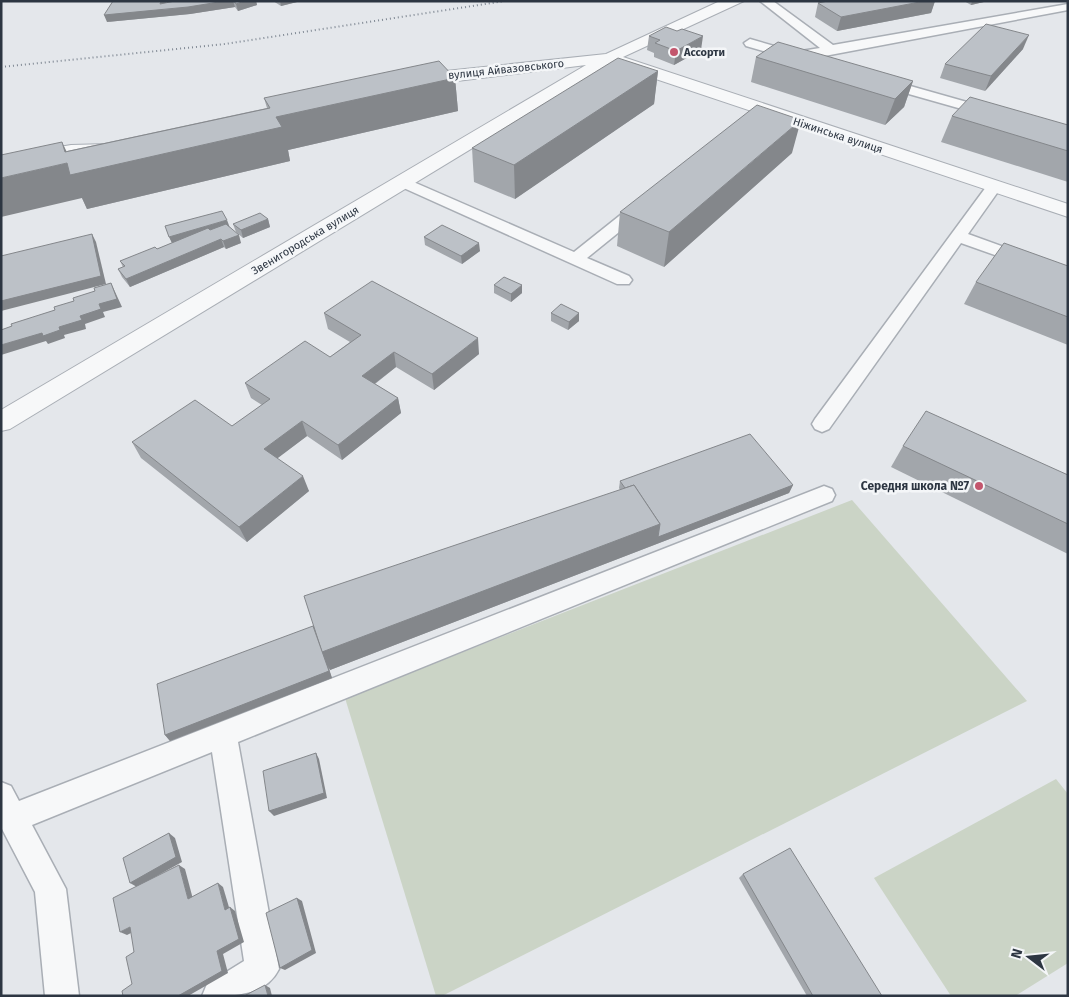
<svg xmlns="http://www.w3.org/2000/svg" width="1069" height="997" font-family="'Fira Sans',sans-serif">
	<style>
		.green { fill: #cbd4c6 }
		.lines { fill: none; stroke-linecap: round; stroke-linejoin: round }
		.service-casing { stroke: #a9aeb5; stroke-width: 3 }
		.minor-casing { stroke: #a9aeb5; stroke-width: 2 }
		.service { fill: #f7f8f9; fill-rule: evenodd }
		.minor { fill: #f7f8f9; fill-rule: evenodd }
		.rail { stroke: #7f8893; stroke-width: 2; stroke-dasharray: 1 3; stroke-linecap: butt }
		.wall { fill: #a2a6ab }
		.shaded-wall { fill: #84878b }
		.building { fill: #bcc1c7; stroke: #84878b }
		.poi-dot { fill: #c3566d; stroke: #f4f6f8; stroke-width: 2 }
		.labels { text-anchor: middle; stroke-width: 5; stroke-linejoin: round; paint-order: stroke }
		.far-poi-label { font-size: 11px; font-weight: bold; fill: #2d3642; stroke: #f4f6f8; text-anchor: start }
		.far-street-label { font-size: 11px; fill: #2d3642; stroke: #f4f6f8 }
		.poi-label { font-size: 12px; font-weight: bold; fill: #2d3642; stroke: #f4f6f8; text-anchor: end }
	</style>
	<rect width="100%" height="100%" fill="#e4e7eb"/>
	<g class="green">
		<path d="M852 500 1027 701 442 996H436L345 698Z"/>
		<path d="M1056 779 1068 794V963L1015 996H951L874 878Z"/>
	</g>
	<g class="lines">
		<g class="service-casing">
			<g id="service">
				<path d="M760 1H773L833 45 1068 4V10L798 61 746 46 744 43 750 39 795 52 820 48Z"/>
				<path d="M882 78 995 110 997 113 990 117 877 85 875 82Z"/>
				<path d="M402 177 574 252 638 201H650L652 204 650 207 587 258 629 276 632 280 629 284H617L397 185 394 182 397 179Z"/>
				<path d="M994 181 1002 186 968 234 1068 270V281L961 243 829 429 822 432 815 429 812 424 815 419 989 183Z"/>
				<path d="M824 486 832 489 835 495 832 501 238 742 279 969C265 997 232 996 202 996L207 984 244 961 212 752 32 825 66 889 79 996H45L35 892 1 827V782L11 786 19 801Z"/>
			</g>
		</g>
		<g class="minor-casing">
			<g id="minor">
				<path d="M720 1H744L623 57 1068 204V217L611 64 10 429 1 431V410L586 65 416 86 408 81 410 78 436 72 606 54Z"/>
				<path d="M108 144 114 145 117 149 114 153 71 155 1 168V157L71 145Z"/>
			</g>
		</g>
		<use href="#service" class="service"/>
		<use href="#minor" class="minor"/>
		<path class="rail" d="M1 67 225 44 505 1"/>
	</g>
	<g class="wall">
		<path d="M175 1H256L257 5 238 11 235 7 190 14 107 22 167 3Z"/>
		<path d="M273 1H301L281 6Z"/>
		<path d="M828 1H935L931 13 837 31 815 17 818 3Z"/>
		<path d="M964 1H988L971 5Z"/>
		<path d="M649 36 701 50 674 65 654 57V53L647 50Z"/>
		<path d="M1023 49 985 91 940 78 945 64Z"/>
		<path d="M756 57 913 81 904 107 885 125 751 82Z"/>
		<path d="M658 71 654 104 515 199 474 182 472 148Z"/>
		<path d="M455 78 458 111 288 150 290 161 87 209 82 198 67 151 267 108 264 98Z"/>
		<path d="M952 116 1068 125V182L941 142Z"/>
		<path d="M792 153 664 267 617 246 620 212Z"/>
		<path d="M268 219 270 227 243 238 236 232 233 224Z"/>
		<path d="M165 226 230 227 241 243 226 249 224 247 130 287 122 277 118 269 123 267 120 261 157 249 172 243Z"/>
		<path d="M424 237 480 251 462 264 425 245Z"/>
		<path d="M1068 266V345L964 304 976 282Z"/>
		<path d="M494 285 522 293 511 302 494 293Z"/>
		<path d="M324 313 479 354 434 390 396 367 375 384 398 398 401 413 342 460 307 436 277 458 309 491 247 542 141 458 132 442 232 426 262 405 251 398 245 383 330 357 350 342 328 329Z"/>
		<path d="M551 313H579V321L568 330 551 321Z"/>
		<path d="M903 446 1068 475V554L891 467Z"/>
		<path d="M620 481 793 485 789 493 330 670 328 666 332 678 170 741 165 735 313 626 620 490 619 488Z"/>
		<path d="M743 874 882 996H807L739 878Z"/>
	</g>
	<g class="shaded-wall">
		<path d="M161 1H167L163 10 225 1H233L235 7 190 14 107 22 104 15 160 4Z"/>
		<path d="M245 1H256L257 5 238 11 236 4Z"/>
		<path d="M280 1H301L281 6Z"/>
		<path d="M925 1H935L931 13 837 31 841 17Z"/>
		<path d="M972 1H988L971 5Z"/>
		<path d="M1029 35 1023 49 985 91 991 76Z"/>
		<path d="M703 36 701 50 674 65 676 51Z"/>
		<path d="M658 71 654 104 515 199 514 165Z"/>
		<path d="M455 78 458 111 288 150 290 161 87 209 82 198 1 217V178L67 163 62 142 77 173 276 117Z"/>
		<path d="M913 81 904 107 885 125 895 99Z"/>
		<path d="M801 120 792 153 664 267 669 232Z"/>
		<path d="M268 219 270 227 243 238 241 230Z"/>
		<path d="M227 220 230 228 173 245 169 237Z"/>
		<path d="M92 234 96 242 106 284 1 311V301Z"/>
		<path d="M239 235 241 243 226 249 223 241Z"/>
		<path d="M221 239 224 247 130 287 126 279Z"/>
		<path d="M479 243 480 251 462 264 461 256Z"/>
		<path d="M111 283 122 307 103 312 105 317 85 324 86 329 64 335 65 338 48 344 46 341 1 355V345L59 327 99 304Z"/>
		<path d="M522 285V293L511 302V294Z"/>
		<path d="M579 313V321L568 330 569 322Z"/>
		<path d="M478 338 479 354 434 390 432 374Z"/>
		<path d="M394 352 396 367 365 391 362 376Z"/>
		<path d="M398 398 401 413 342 460 338 445Z"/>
		<path d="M302 421 307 436 270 464 264 449Z"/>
		<path d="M303 476 309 491 247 542 239 527Z"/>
		<path d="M793 485 789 493 330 670 328 666 332 678 170 741 165 735 322 652 660 524Z"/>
		<path d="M316 753 319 759 327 798 274 816 269 811Z"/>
		<path d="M169 833 175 838 182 862 137 887 130 883Z"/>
		<path d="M179 865 185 869 194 903 188 899Z"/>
		<path d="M218 883 223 887 231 914 225 910Z"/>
		<path d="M297 898 302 901 316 953 285 970 280 968Z"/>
		<path d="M230 907 235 911 244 942 223 954 228 973 188 996H178L217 951Z"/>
		<path d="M130 927 137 930 127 935 120 932Z"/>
		<path d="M265 985 270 988 272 996H268Z"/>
	</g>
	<g class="building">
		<path d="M113 1H161L160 4 175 1H225L188 7 104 15Z"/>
		<path d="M234 1H245L236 4Z"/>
		<path d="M828 1H925L841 17 818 3Z"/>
		<path d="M986 24 1029 35 991 76 945 64Z"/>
		<path d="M666 27 677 31 682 29 703 36 676 51 655 43 660 40 649 36Z"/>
		<path d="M778 42 913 81 895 99 756 57Z"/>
		<path d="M618 58 658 71 514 165 472 148Z"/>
		<path d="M439 61 455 78 276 117 282 127 70 175 67 163 1 178V155L62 142 65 152 270 108 264 98Z"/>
		<path d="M970 97 1068 125V151L952 116Z"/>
		<path d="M757 105 801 120 669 232 620 212Z"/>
		<path d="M222 211 227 220 169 237 165 226Z"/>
		<path d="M260 213 268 219 241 230 233 224Z"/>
		<path d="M226 224 239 235 223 241 221 239 126 279 118 269 125 266 120 261 155 247 157 249 208 228 210 230Z"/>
		<path d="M442 225 479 243 461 256 424 237Z"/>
		<path d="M92 234 101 276 1 301V256Z"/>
		<path d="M1004 243 1068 266V317L976 282Z"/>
		<path d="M504 277 522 285 511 294 494 285Z"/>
		<path d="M372 281 478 338 432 374 394 352 362 376 398 398 338 445 302 421 264 449 303 476 239 527 132 442 195 400 232 426 270 399 245 383 305 341 330 357 361 335 324 313Z"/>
		<path d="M111 283 117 299 99 304 101 309 80 316 82 320 59 327 60 330 43 336 42 333 1 345V330L12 326 11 324 55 310 54 307 74 301 73 298 95 291 94 288Z"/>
		<path d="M561 304 579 313 569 322 551 313Z"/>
		<path d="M926 411 1068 475V524L903 446Z"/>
		<path d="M750 434 793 485 658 537 660 524 634 485 625 488 620 481Z"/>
		<path d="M634 485 660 524 322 652 304 596Z"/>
		<path d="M313 626 329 671 165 735 157 684Z"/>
		<path d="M316 753 324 793 269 811 263 771Z"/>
		<path d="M169 833 176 857 130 883 123 858Z"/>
		<path d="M790 848 882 996H813L743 874Z"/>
		<path d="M179 865 188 899 218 883 225 910 230 907 239 939 217 951 222 971 178 996H123L122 991 132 984 126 957 134 952 130 927 120 932 113 898Z"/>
		<path d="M297 898 312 950 280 968 266 913Z"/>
		<path d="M265 985 268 996H244Z"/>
	</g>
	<g class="poi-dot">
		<circle cx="674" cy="52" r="5"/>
		<circle cx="979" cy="486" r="5"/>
	</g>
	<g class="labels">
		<g class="far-poi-label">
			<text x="684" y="56">Ассорти</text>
		</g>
		<g class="far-street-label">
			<text transform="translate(506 69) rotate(-6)" y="4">вулиця Айвазовського</text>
			<text transform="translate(838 135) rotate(18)" y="4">Ніжинська вулиця</text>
			<text transform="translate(305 240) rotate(-31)" y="4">Звенигородська вулиця</text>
		</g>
		<g class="poi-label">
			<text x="969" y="490">Середня школа №7</text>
		</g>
	</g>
	<rect width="1069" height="997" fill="none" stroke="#2d3642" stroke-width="5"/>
	<g transform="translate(1029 957) rotate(286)" stroke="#f4f6f8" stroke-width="4" paint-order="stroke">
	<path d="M0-4L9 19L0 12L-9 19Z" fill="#2d3642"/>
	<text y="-8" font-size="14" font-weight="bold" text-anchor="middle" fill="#2d3642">N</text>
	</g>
</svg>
